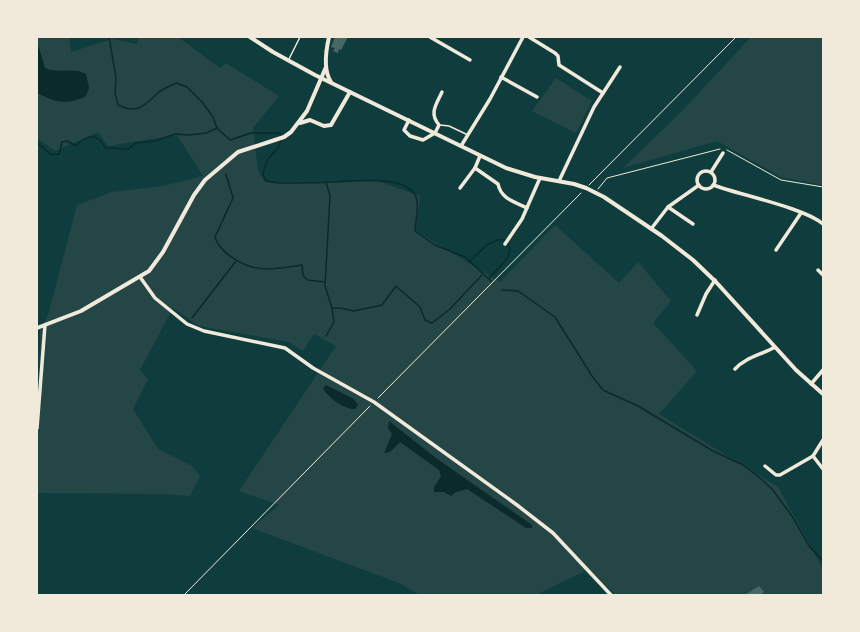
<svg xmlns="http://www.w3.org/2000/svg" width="860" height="632" font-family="'Zilla Slab',serif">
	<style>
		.green { fill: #244646 }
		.water { fill: #0a2a2b }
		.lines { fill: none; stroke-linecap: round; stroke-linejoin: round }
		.stream { stroke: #0a2a2b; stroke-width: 1.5 }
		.building { fill: #486865 }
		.path { stroke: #f1e9da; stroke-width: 1 }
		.service { stroke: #f1e9da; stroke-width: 1.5 }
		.minor { stroke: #f1e9da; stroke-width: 3.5 }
		.tertiary { stroke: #f1e9da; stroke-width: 4 }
	</style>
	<rect width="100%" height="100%" fill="#0f3d3e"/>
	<g class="green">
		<path d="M37 37H69L71 52 112 39 137 44 139 37H178L220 68 226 63 279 96 253 128 258 170 265 182 378 181 420 196 416 231 500 282 555 225 619 283 638 262 671 301 653 323 697 371 659 414 778 487 823 569V595H616L589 569 536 595H420L399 583 252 528 279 505 239 491 336 346 314 334 303 351 289 342 199 326 173 308 140 370 148 379 133 409 158 449 192 466 200 477 190 496 164 494 37 493 40 331 48 315 77 205 112 192 163 186 203 176 177 135 108 146 98 132 55 151 37 138Z"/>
		<path d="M751 37H823V185L781 177 717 141 623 168 682 111Z"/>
		<path d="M556 78 592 101 576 133 532 111Z"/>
	</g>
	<g class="water">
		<path d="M37 41 45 68C58 74 73 67 86 74L89 88 86 96C66 106 56 102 37 93Z"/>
		<path d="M326 385 354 399 358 405 355 409C345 410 328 398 323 388Z"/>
		<path d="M389 421 436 458 532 525V528H526L467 489 456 492 451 496 444 492H434V487L441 476 439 470 400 442 390 452 384 453 392 434 388 428Z"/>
	</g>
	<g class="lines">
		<g class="stream">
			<path d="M109 37 116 78 115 93 118 105C139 115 144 105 159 92 164 88 171 86 176 83L187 87 202 102 213 117 217 128 230 140 251 133H280C282 152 275 148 267 161 265 165 264 170 263 174L266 181 279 183C296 183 314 183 331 182 351 182 406 173 416 197 420 207 415 221 415 231L435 245 465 257 491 281"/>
			<path d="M37 143 52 155 59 154 62 142 67 141 76 146C87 135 98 132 105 148L128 149 136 143 155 141 175 134 189 135 206 133 217 128"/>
			<path d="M226 174 233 198 215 237C220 254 247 269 265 269 277 269 290 267 302 265L303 275 307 280 325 282"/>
			<path d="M326 182 330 196 325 286 332 308"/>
			<path d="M469 262C479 253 491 237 505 240 519 253 498 268 489 278"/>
			<path d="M502 290 518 291 555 317 592 376 603 390 638 406 713 451 743 465 760 478 772 489 792 516 809 546 823 561"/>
			<path d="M192 318 236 261"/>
			<path d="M326 336 334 322 332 308H340L354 311 382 305 396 286 420 307 425 320 432 323 449 310 482 275"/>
		</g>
	</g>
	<g class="building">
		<path d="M335 37H348L341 50 339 49 338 53 333 51 335 48 331 47Z"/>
		<path d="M759 586 764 592 760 595H745Z"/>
	</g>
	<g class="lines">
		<g class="path">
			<path d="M727 150 781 180 823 187"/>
			<path d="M589 185 736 37"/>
			<path d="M598 189 607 178 720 149"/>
			<path d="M378 398 581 193"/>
			<path d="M184 595 370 406"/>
		</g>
		<g class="service">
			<path d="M289 59 300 37"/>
			<path d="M440 125 449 126 468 135"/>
		</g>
		<g class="minor">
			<path d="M430 37 470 60"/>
			<path d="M529 37 555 53 558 56 559 65 603 93"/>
			<path d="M501 77 537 97"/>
			<path d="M409 120 404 130 410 136 423 140 435 133 439 125C429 113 436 105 442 92"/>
			<path d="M461 146 490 99 523 37"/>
			<path d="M480 156 475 168 498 184C501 199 515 202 527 208"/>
			<circle cx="706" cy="180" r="9"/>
			<path d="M711 172 723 153"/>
			<path d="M559 181 594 107 620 67"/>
			<path d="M713 185C740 195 805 208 823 224"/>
			<path d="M460 188 475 168"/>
			<path d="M668 207 693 224"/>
			<path d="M651 229 668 207 699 185"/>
			<path d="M505 244 522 219 540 178"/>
			<path d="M776 250 801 213"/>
			<path d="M818 270 823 275"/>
			<path d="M140 277 155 298 187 324 204 331 285 348 313 368 374 402 517 505 553 533 611 595"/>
			<path d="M697 315 706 294 715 280"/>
			<path d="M735 369C746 357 761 355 775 347"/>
			<path d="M811 384 823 370"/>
			<path d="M37 428 45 325"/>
			<path d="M823 440 813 456 823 469"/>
			<path d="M765 466 776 475H780L813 456"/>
		</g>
		<g class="tertiary">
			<path d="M250 37 273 52 315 75 506 168 535 177 574 184 586 188 604 197 662 236 693 260 716 282 796 370 823 394"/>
			<path d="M329 37C326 50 323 70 331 82"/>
			<path d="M300 123 310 120 324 126 331 125 350 92"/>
			<path d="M37 328 81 311 149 271 163 252 194 195 205 180 238 152 284 137 291 132 307 111 326 67"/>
		</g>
	</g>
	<rect width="860" height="632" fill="none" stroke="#f1e9da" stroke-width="76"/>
</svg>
